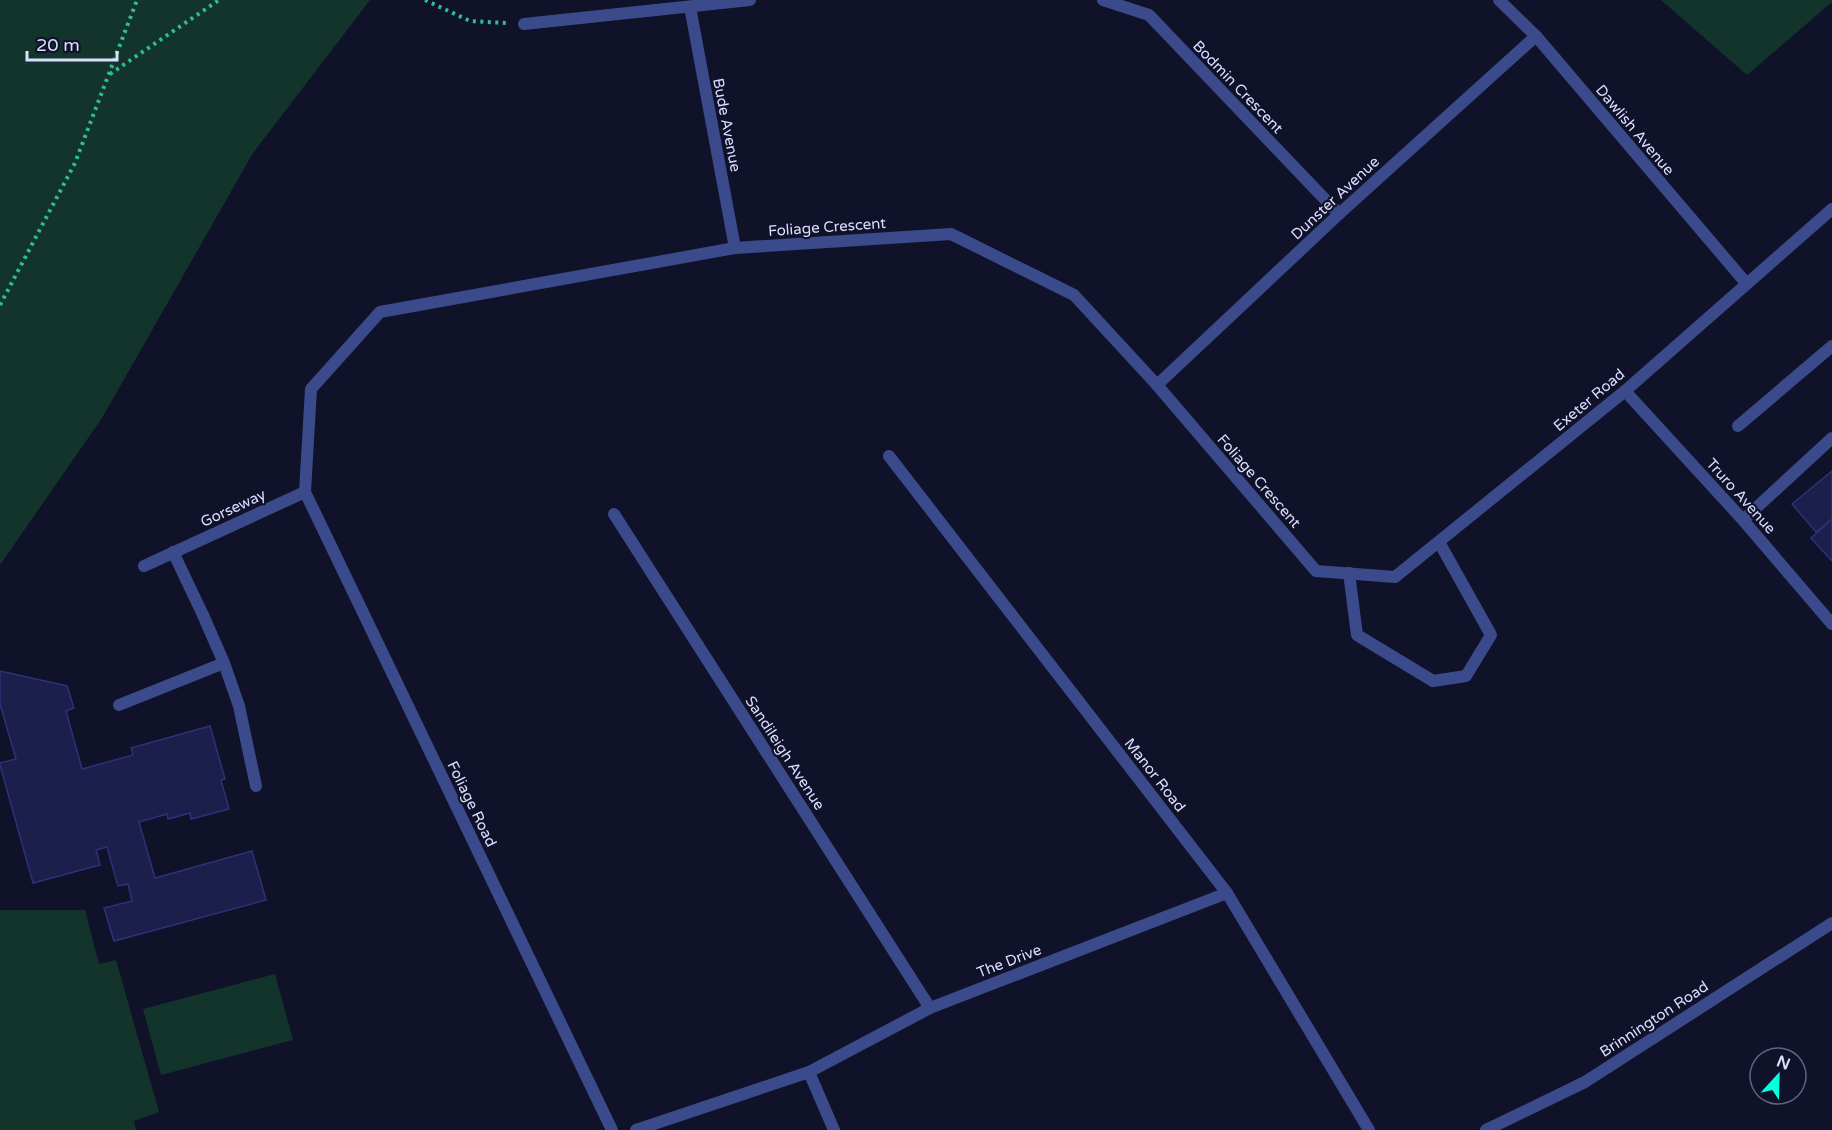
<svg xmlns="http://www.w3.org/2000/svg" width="1832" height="1130" font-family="'Varela Round',sans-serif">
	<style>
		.green { fill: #13342b }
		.building { fill: #1c1e4c; stroke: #2e3178; stroke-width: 1.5 }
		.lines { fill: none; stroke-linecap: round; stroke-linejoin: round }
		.path { stroke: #2ebe93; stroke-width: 4; stroke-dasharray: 3 4.5; stroke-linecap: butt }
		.service { stroke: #3b4a8a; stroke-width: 12 }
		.minor { stroke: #3b4a8a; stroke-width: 12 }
		.tertiary { stroke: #3b4a8a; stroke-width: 12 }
		.labels { text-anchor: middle; stroke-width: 4.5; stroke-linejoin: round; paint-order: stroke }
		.street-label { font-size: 15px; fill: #dadeff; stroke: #10122a }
	</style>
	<rect width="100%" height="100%" fill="#10122a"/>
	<g class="green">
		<path d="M0 0H370L253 153 102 418 0 565Z"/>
		<path d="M1661 0H1832V2L1747 75Z"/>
		<path d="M0 910H85L99 964 116 960 159 1112 134 1121 136 1130H0Z"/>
		<path d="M275 974 293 1040 161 1075 143 1009Z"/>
	</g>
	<g class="building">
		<path d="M1832 471V519L1816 532 1792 504Z"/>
		<path d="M1832 519V561L1811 538Z"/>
		<path d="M0 671 67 686 74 708 66 711 82 769 133 755 131 748 210 726 225 779 221 780 229 809 191 819 190 813 168 819 167 814 139 822 155 878 252 851 266 900 114 941 104 908 132 901 128 884 118 886 107 847 96 850 100 865 33 883 0 765V763L16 759 0 704Z"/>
	</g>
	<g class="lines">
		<g class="path">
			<path d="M425 0 470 21 506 23"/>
			<path d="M110 74 219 0"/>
			<path d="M0 305 75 163 137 0"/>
		</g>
		<g class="service">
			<path d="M1738 426 1832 346"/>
			<path d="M1743 520 1832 438"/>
			<path d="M203 615 224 663 239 706 256 786"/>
			<path d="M119 705 224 663"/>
		</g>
		<g class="minor">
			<path d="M1103 0 1149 15 1339 214"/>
			<path d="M1499 0 1536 36 1746 283"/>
			<path d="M690 7 735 248"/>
			<path d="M524 24 750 0"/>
			<path d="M1157 385 1339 214 1536 36"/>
			<path d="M1625 391 1743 520 1832 624"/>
			<path d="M889 456 1227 893 1369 1130"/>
			<path d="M614 514 930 1008"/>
			<path d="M173 552 203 615"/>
			<path d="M144 566 305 492"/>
			<path d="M1349 573 1357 635 1433 681 1466 676 1491 635 1439 542"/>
			<path d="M809 1072 834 1130"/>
			<path d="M612 1130 305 492 311 389 380 312 735 248 951 234 1074 295 1157 385 1316 571 1395 577 1625 391 1832 209"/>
			<path d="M636 1130 809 1072 930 1008 1227 893"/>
		</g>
		<path class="tertiary" d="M1486 1130 1585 1082 1832 923"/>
	</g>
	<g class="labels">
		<g class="street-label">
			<text transform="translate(1238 87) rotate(46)" y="5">Bodmin Crescent</text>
			<text transform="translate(727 125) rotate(79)" y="5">Bude Avenue</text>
			<text transform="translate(1635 130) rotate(50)" y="5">Dawlish Avenue</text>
			<text transform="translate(1335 198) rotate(-43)" y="5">Dunster Avenue</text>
			<text transform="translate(827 227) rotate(-4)" y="5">Foliage Crescent</text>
			<text transform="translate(1589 400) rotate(-40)" y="5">Exeter Road</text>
			<text transform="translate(1259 481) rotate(49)" y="5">Foliage Crescent</text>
			<text transform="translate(1741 496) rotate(48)" y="5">Truro Avenue</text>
			<text transform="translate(233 508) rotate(-25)" y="5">Gorseway</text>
			<text transform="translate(785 753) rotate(57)" y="5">Sandileigh Avenue</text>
			<text transform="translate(1155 775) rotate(52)" y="5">Manor Road</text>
			<text transform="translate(472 804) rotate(64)" y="5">Foliage Road</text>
			<text transform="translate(1009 961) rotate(-21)" y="5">The Drive</text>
			<text transform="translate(1654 1019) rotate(-33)" y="5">Brinnington Road</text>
		</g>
	</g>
	<g transform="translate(1778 1076) rotate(22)"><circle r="28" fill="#10122a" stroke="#61647f" stroke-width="1.5"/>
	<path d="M0-4.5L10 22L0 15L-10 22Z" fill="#06ffdd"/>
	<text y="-9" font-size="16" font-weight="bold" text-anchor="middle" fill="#dadeff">N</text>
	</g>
	<path d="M27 51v9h90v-9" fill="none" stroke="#dadeff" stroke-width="3"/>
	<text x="36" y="51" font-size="18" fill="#dadeff" stroke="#10122a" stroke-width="4.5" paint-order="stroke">20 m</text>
</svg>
